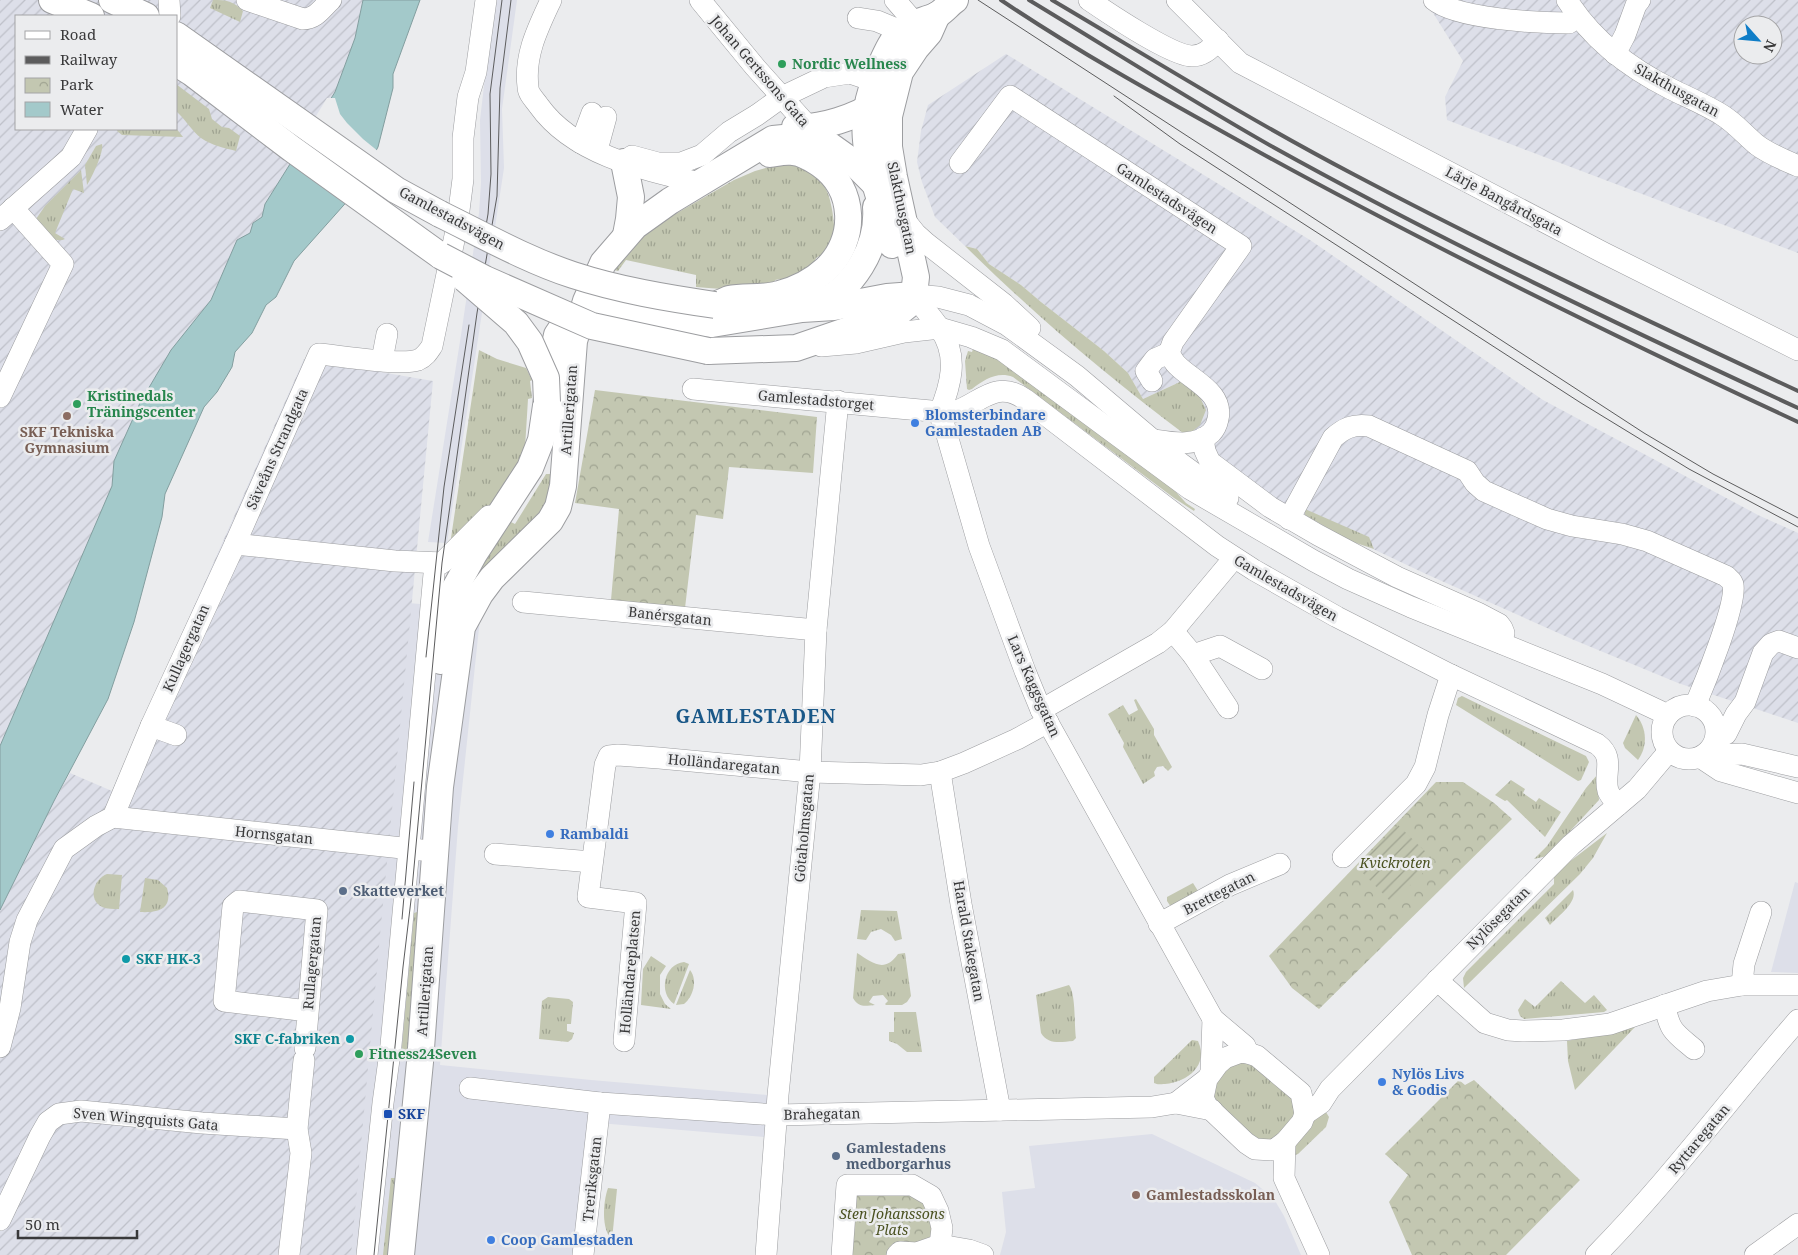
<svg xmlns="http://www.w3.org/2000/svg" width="1798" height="1255" font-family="'Noto Serif',serif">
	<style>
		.built { fill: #dddfe9 }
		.industrial { fill: url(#industrial-furrows); fill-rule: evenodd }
		.grass { fill: url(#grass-tufts) }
		.park { fill: url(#park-crowns) }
		.garden { fill: url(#garden-furrows) }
		.water { fill: #a3c9ca; stroke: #839e9f }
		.pier { fill: #ebecee }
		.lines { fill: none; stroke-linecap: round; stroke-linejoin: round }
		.minor-casing { stroke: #9c9da0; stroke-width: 22 }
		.major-casing { stroke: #9c9da0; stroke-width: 28 }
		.minor { stroke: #fff; stroke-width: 21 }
		.major { stroke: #fff; stroke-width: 26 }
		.tram { stroke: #5c5c5d; stroke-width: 1 }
		.rail { stroke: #5c5c5d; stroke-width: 4 }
		.major-bridge-casing { stroke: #9c9da0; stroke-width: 28; stroke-linecap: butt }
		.major-bridge { stroke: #fff; stroke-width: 26 }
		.leisure-dot { fill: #2e9e5b; stroke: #ebecee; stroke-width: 2 }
		.education-dot { fill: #8d6e63; stroke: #ebecee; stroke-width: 2 }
		.shop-dot { fill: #3f7fe0; stroke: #ebecee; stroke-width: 2 }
		.service-dot { fill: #5c6f8a; stroke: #ebecee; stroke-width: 2 }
		.culture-dot { fill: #0f9aa8; stroke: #ebecee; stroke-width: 2 }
		.transit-dot { fill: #1a4fb4; stroke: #ebecee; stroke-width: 2 }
		.labels { text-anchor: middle; stroke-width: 5; stroke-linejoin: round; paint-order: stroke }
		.leisure-label { font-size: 14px; font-weight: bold; fill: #27864d; stroke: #ebecee; text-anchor: start }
		.street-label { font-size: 14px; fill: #39393a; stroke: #ebecee }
		.shop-label { font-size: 14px; font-weight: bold; fill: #366cbe; stroke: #ebecee; text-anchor: start }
		.education-label { font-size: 14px; font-weight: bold; fill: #785e54; stroke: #ebecee }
		.park-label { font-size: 14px; font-style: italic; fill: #4a5120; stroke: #ebecee }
		.service-label { font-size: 14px; font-weight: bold; fill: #4e5e75; stroke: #ebecee; text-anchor: start }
		.culture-label { font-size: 14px; font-weight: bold; fill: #0d838f; stroke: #ebecee; text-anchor: start }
		.transit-label { font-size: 14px; font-weight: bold; fill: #164399; stroke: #ebecee; text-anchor: start }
		.district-label { font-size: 19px; font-weight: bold; letter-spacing: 1px; fill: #1a5888; stroke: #ebecee }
	</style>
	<defs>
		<pattern id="industrial-furrows" width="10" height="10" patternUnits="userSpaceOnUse" patternTransform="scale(1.25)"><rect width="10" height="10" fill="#dddfe9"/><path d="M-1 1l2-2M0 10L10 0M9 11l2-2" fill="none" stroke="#bec0c9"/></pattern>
		<pattern id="grass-tufts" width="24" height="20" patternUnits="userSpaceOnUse" patternTransform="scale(1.25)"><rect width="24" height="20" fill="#c3c7b1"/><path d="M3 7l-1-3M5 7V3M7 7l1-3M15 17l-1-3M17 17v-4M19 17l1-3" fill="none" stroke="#9fa391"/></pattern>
		<pattern id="park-crowns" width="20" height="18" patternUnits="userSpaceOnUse" patternTransform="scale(1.25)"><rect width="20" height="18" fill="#c3c7b1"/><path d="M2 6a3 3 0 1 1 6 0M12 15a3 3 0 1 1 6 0" fill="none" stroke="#9fa391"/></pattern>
		<pattern id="garden-furrows" width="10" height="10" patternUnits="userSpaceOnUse" patternTransform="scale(1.25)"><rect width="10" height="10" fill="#c3c7b1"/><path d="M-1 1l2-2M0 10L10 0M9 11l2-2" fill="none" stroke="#9fa391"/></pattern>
	</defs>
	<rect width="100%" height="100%" fill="#ebecee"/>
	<g class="built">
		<path d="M494 0H517L502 109 504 168 447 543 428 542 461 335 479 213 481 183 480 120Z"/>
		<path d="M408 603 481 609 458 827 440 1065 591 1080 768 1095 764 1137 587 1122 575 1255H346Z"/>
		<path d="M1795 882 1798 883V973L1771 972Z"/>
		<path d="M1152 1134 1255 1183 1274 1199 1284 1216 1301 1255H1000L1006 1232 1002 1192 1035 1188 1029 1146Z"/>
	</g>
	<g class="industrial">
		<path d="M0 0H363L355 38 335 92 265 204 262 218 253 223 250 233 237 241 211 300 171 350 140 403 114 461 112 486 0 746ZM16 16H176V129H16Z"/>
		<path d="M1425 0H1798V253L1447 120 1445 97 1463 61ZM1743 25H1773V55H1743Z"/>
		<path d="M1006 54 1310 240 1543 400 1758 515 1798 533V723L1678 683 1574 640 1426 574 1333 530 1263 491 1187 436 1182 381 1143 399 1128 373 1104 351 1041 302 1021 285 989 264 977 249 965 246 935 217 922 182 917 162 921 131 928 105Z"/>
		<path d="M304 359 433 381 381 925 351 1255H0V910L54 801 70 773 112 791Z"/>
	</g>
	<g class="grass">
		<path d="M213 0C227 0 233 1 243 11L240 22 210 8Z"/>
		<path d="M176 84 209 109 212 119 222 127 229 128 240 136 236 151C224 148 211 145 201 138 192 131 185 119 176 111Z"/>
		<path d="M176 128 183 137 122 135 117 131 118 129Z"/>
		<path d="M102 144C104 152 92 177 87 185L85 165 96 146Z"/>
		<path d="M784 163C790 164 798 164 803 166 827 176 832 202 834 225H838L826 252 816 258 814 263 781 283 780 279 775 280 774 287 721 289 696 287V275L626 260 618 271 610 269 646 231 734 180 755 171Z"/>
		<path d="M81 170 84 193 73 189 55 233 65 239C52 245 43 228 36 219L45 206Z"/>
		<path d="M965 246 977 249 989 264 1021 285 1041 302 1104 351 1128 373 1143 399 1182 381 1199 395 1206 410 1200 425 1187 436C1109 378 1035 315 965 246Z"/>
		<path d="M974 346 986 351 1166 481 1186 503 1195 509 1194 511 1174 498 1013 377C997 371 984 380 972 389L969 390 967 389 965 361 968 351 972 352Z"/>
		<path d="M479 350 497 359 526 368 532 380 530 381 532 398 528 399 525 448 512 484 456 541 451 538Z"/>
		<path d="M546 474H555L544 513 477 581 471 570 509 521 515 524Z"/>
		<path d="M1305 509 1369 537 1374 549 1350 541 1305 515Z"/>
		<path d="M1462 696 1586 756 1589 762 1581 780 1578 781 1456 705 1458 698Z"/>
		<path d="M1136 699 1154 729V735L1172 767 1168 771 1163 766 1157 767 1154 772 1155 776 1143 784 1123 747 1124 743 1108 714 1123 705 1129 715 1138 710 1134 700Z"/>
		<path d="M1636 715C1647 728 1648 746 1638 760L1625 748 1623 743Z"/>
		<path d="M1597 775 1599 800 1547 856 1534 859 1547 846 1586 788Z"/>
		<path d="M1511 780 1525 789 1523 793 1536 802 1539 798 1561 812 1545 837 1507 800 1505 801 1495 795Z"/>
		<path d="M1607 833 1593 858 1580 874 1464 988 1463 978 1466 972 1554 884V877L1556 872Z"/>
		<path d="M107 874 122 875 119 909C113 909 107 909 102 907 87 899 94 879 107 874Z"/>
		<path d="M145 878 158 880 167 888C173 909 158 913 140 912Z"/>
		<path d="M1193 883 1198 891 1171 907 1167 901V897Z"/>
		<path d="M1573 890C1578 902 1558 916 1550 925L1545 918Z"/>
		<path d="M861 910 897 911 902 939 895 941 891 935 881 929 871 932 866 940 857 939Z"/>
		<path d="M420 911 408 1057 402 1059 401 1057 414 913Z"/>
		<path d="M857 953C872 962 884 974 898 954L905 953 911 996 907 1002 902 1005H886L885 1004 888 1001 883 995 873 996 869 1002 875 1005C865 1006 859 1008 853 998Z"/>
		<path d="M651 956 666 966 660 975V994L665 1004 671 1009 641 1005 643 969Z"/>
		<path d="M684 962 689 964 674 1004C658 993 664 964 684 962Z"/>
		<path d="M690 970C698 980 693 997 684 1004L676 1005Z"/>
		<path d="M1561 981 1585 1003 1594 995 1607 1010 1604 1012 1524 1019 1520 1016 1518 1010 1525 999 1535 1007Z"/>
		<path d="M1069 985C1076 994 1074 1025 1076 1038L1073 1041C1061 1042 1048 1045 1041 1033L1036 995Z"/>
		<path d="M548 997 569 999 573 1002 571 1024H567V1031L574 1033 572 1039 568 1042 539 1039 542 1001Z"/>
		<path d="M894 1012H916L922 1052H907L897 1044 889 1041V1032H894Z"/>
		<path d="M1635 1027 1575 1090 1568 1061 1567 1041Z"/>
		<path d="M1192 1040 1198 1041C1209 1065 1188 1082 1165 1084 1160 1084 1158 1085 1154 1083V1077Z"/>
		<path d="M1241 1058 1286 1086 1299 1115 1274 1141 1255 1140 1213 1100V1080Z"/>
		<path d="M1324 1109 1329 1117 1326 1127 1298 1154 1292 1156 1296 1139Z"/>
		<path d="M391 1178H398L391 1255H383Z"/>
		<path d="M608 1188 617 1189 612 1240C601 1229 603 1202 608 1188Z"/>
	</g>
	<g class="park">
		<path d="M595 390 817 417 813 473 729 467 723 519 696 515 685 608 611 600 619 509 575 503Z"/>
		<path d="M1436 782H1463L1494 803 1512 819 1319 1009 1292 988 1269 956Z"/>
		<path d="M1459 1080 1465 1085 1474 1080 1580 1180 1506 1255H1412L1389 1202 1408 1175 1385 1154Z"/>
		<path d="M856 1189 921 1196 936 1229 928 1246 896 1255H848Z"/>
	</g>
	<path class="garden" d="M1398 825 1435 861 1392 903 1356 866Z"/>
	<path class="water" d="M363 0H420L393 74V88L378 147 351 197 294 261 276 297 266 305 252 333 235 352 232 367 217 392 204 407 165 494 162 517 134 622 108 699 54 801 0 910V746L112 486 114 461 140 403 171 350 211 300 237 240 250 233 253 223 262 217 265 204 335 92 355 38Z"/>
	<path class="pier" d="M327 98H335L340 114 347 123 363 139 379 152 353 199 289 160Z"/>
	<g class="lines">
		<g class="minor-casing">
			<g id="minor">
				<path d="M169 0 170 16"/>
				<path d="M247 0 303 19C316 19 322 8 331 0"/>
				<path d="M551 0C538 28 524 55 528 87 528 94 535 100 539 106 574 155 645 170 700 183"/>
				<path d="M700 0 755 67 815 134"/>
				<path d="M895 0 914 22"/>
				<path d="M1089 0C1108 13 1172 56 1192 56 1203 56 1212 48 1218 40"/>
				<path d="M1177 0 1240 63 1604 253 1798 350"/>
				<path d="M1434 0C1457 19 1538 23 1569 23L1577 16"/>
				<path d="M1567 0C1592 40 1629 68 1671 89 1687 97 1706 105 1722 115 1735 123 1745 135 1757 145 1769 154 1784 160 1798 166"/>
				<path d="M858 18 877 21 901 31"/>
				<path d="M1615 54 1625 35 1636 5 1640 0"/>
				<path d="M581 143 592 113"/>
				<path d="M597 150 606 117"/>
				<path d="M624 162 632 156 658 163H681L702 155 729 132 757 115 782 97 824 77 850 73 874 81 883 95"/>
				<path d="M960 163 1010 96 1241 246 1173 342 1169 353C1172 358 1174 363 1178 366 1193 381 1224 393 1218 419 1217 424 1215 429 1211 433 1196 447 1174 443 1155 440"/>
				<path d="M904 219 916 234 926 243 1004 304 1030 328"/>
				<path d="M0 220 71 157 87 129"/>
				<path d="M914 295C922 307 932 317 940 329 959 356 951 385 939 414L944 425 979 546 1025 671 1041 710 1213 1019 1245 1046 1248 1053"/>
				<path d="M914 295 938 297 969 305 1007 325 1077 376 1180 463 1228 498"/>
				<path d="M821 346 856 343 904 332 940 328 971 337 1002 350 1190 489 1314 561 1348 579 1411 607 1602 684 1668 715"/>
				<path d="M382 360 387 334"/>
				<path d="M1152 381 1146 371 1155 359 1169 353"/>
				<path d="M693 389 931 411C971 424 987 371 1026 400L1217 546 1254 570 1337 617 1451 675 1597 744C1616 758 1603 773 1608 791 1610 796 1615 801 1618 805"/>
				<path d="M0 397 63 264 13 208"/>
				<path d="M1203 438 1205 451 1210 462 1270 507 1318 535 1397 577 1478 613 1499 624 1502 628 1504 633 1501 643"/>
				<path d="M1289 519 1333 438C1344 428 1353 424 1369 426L1467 471 1475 483 1484 491 1547 519 1572 526 1622 534 1647 541 1726 576C1729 579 1733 581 1733 585 1737 604 1704 685 1695 706"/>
				<path d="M235 544 395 561 442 563 489 516"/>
				<path d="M523 602 816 630"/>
				<path d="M1173 631 1193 655 1228 708"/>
				<path d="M1193 655 1220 646 1262 669"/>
				<circle cx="1689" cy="732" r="27"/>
				<path d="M1041 710 1158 643 1173 631 1234 558"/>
				<path d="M151 726 176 735"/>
				<path d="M1726 734 1736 714 1745 702 1763 653 1771 644 1779 641 1798 648"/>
				<path d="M1704 755 1742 754 1798 767"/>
				<path d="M1700 757 1721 771 1798 793"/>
				<path d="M940 772 961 904 1000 1110"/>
				<path d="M113 817 421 850"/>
				<path d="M495 854 592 862"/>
				<path d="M1343 857 1416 784 1425 767 1438 715 1451 675"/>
				<path d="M1159 924 1230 885 1280 864"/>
				<path d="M1437 980 1485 1023 1508 1030 1523 1031 1563 1030 1610 1024 1707 991 1742 985H1798"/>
				<path d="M1742 985 1744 964 1761 912"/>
				<path d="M1665 1005C1669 1031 1675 1033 1694 1049"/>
				<path d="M624 1041 636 903 588 897 605 765 609 756 618 755 659 758 810 772 921 775 940 772 964 763 1017 739 1048 722"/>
				<path d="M0 1047 10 1008 20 942 27 920 64 849 96 826 113 817 151 726 235 544 319 354C341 356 400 366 418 360 425 357 428 352 432 346L457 226 463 179V138L468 97 476 72 486 0"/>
				<path d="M305 1048 317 910 239 901 233 906 224 1001 308 1011"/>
				<path d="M1211 1072 1213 1019"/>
				<path d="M470 1088 600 1103 777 1115 1152 1107 1176 1103 1212 1110"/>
				<path d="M1176 1103 1207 1079 1218 1064 1225 1058 1241 1052 1248 1053 1257 1056 1301 1093 1305 1114 1302 1122 1285 1142 1274 1150 1255 1149 1246 1143 1207 1106 1203 1098 1207 1079"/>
				<path d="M1305 1114 1321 1103 1330 1089 1571 845 1637 789 1669 751"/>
				<path d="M1285 1142 1284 1178 1319 1255"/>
				<path d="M0 1220 40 1136 48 1122 59 1114 81 1111 202 1123 297 1129"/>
				<path d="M289 1255 301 1153 297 1129 304 1060"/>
				<path d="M367 1255 383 1103 391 1045 435 563"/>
				<path d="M583 1255 600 1103"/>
				<path d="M766 1255 778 1095 810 772 816 630 838 401"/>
				<path d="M842 1255 847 1185H912L931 1196 938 1211 942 1228 940 1245"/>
				<path d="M897 1255 900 1252 917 1253 940 1245 969 1250 983 1255"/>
				<path d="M1596 1255C1669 1181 1730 1098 1798 1020"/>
				<path d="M1755 1255 1798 1224"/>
			</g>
		</g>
		<g class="major-casing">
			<g id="major">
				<path d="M52 0 91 16"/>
				<path d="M112 0 146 16"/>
				<path d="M176 35 396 190 440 214"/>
				<path d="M176 63 192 73 292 149 441 256"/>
				<path d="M795 127C819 129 858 117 877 102"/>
				<path d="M624 162 631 197 629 219 626 235"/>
				<path d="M892 245C878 177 848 140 879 69 885 56 892 39 902 30 913 21 926 21 937 15 944 11 949 4 955 0"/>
				<path d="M715 305C720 303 725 301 729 299 745 296 763 299 779 294 795 290 813 281 826 269 857 240 856 189 820 164 812 159 802 152 792 152 785 151 777 153 770 154"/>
				<path d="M815 305C853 291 879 247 876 207"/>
				<path d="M589 308H602L677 321 712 324 802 309 834 307 887 297 914 295"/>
				<path d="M708 351 796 348 898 313 908 305 914 295 916 277 894 177 889 147V116L900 72 916 48 929 33 937 15"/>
				<path d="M441 661 444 617 454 590 474 554 530 468 541 440 555 344 557 335 569 317"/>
				<path d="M401 1255 420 1062 440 787 462 627 480 594 492 578 550 521 558 507 563 486 574 341 586 301 603 263 635 226 670 201 773 139 804 136 822 140 853 162 874 183"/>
			</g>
		</g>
		<use href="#minor" class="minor"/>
		<use href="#major" class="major"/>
		<g class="tram">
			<path d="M978 0 1644 433 1713 474 1798 518"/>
			<path d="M1114 96 1180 144 1581 403 1689 469 1798 527"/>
			<path d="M482 249 488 214 491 174 490 94 502 0"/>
			<path d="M426 657 444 487 469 325"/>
			<path d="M402 919 414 782"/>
			<path d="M374 1255 403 967 411 900 442 563 477 313 497 196 500 88 511 0"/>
		</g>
		<g class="rail">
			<path d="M1001 0C1084 56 1171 103 1259 152 1435 249 1616 337 1798 422"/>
			<path d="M1029 0C1110 49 1190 100 1273 147 1444 242 1621 326 1798 408"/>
			<path d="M1052 0C1152 59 1250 120 1353 174 1499 251 1648 321 1798 391"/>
		</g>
		<g class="major-bridge-casing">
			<g id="major-bridge">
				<path d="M440 214C483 235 527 260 573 275 619 290 667 298 715 305"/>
				<path d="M441 256 485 279 592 326 708 351"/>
				<path d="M465 279 516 323 530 342 546 378 547 402"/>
			</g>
		</g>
		<use href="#major-bridge" class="major-bridge"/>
	</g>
	<g class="leisure-dot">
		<circle cx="782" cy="64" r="5"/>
		<circle cx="77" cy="404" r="5"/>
		<circle cx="359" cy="1054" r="5"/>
	</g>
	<g class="education-dot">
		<circle cx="67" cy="416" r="5"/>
		<circle cx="1136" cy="1195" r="5"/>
	</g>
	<g class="shop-dot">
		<circle cx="915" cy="423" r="5"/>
		<circle cx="550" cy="834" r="5"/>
		<circle cx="1382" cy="1082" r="5"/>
		<circle cx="491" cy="1240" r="5"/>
	</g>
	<g class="service-dot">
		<circle cx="343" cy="891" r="5"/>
		<circle cx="836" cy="1156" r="5"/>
	</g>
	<g class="culture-dot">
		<circle cx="126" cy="959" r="5"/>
		<circle cx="350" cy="1039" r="5"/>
	</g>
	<rect class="transit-dot" x="383" y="1109" width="10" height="10" rx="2.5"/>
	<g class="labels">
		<g class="leisure-label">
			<text x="792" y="69">Nordic Wellness</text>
			<text x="87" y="401">Kristinedals<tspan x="87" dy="16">Träningscenter</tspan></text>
			<text x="369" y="1059">Fitness24Seven</text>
		</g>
		<g class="street-label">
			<text transform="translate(760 71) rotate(49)" y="5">Johan Gertssons Gata</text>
			<text transform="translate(1677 90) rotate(29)" y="5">Slakthusgatan</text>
			<text transform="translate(1167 198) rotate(33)" y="5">Gamlestadsvägen</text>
			<text transform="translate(1504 201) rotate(28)" y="5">Lärje Bangårdsgata</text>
			<text transform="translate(902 208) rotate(78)" y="5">Slakthusgatan</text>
			<text transform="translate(452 218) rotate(28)" y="5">Gamlestadsvägen</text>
			<text transform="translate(816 400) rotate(5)" y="5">Gamlestadstorget</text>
			<text transform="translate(569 410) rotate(-86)" y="5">Artillerigatan</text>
			<text transform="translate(277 449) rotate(-66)" y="5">Säveåns Strandgata</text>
			<text transform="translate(1286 588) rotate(30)" y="5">Gamlestadsvägen</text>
			<text transform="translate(670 616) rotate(6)" y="5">Banérsgatan</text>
			<text transform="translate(186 648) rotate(-66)" y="5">Kullagergatan</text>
			<text transform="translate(1034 686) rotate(66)" y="5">Lars Kaggsgatan</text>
			<text transform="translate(724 764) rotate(5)" y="5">Holländaregatan</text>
			<text transform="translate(804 828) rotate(-85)" y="5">Götaholmsgatan</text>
			<text transform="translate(274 835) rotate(6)" y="5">Hornsgatan</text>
			<text transform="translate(1219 893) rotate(-27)" y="5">Brettegatan</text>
			<text transform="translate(1498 918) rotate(-45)" y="5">Nylösegatan</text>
			<text transform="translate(969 941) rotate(80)" y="5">Harald Stakegatan</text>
			<text transform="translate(312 963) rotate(-85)" y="5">Rullagergatan</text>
			<text transform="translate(630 972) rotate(-85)" y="5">Holländareplatsen</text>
			<text transform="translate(425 991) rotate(-86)" y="5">Artillerigatan</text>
			<text transform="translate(822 1114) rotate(-1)" y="5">Brahegatan</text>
			<text transform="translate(146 1119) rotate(5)" y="5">Sven Wingquists Gata</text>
			<text transform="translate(1699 1139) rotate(-50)" y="5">Ryttaregatan</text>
			<text transform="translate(592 1179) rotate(-84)" y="5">Treriksgatan</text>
		</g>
		<g class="shop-label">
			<text x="925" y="420">Blomsterbindare<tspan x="925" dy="16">Gamlestaden AB</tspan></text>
			<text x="560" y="839">Rambaldi</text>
			<text x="1392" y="1079">Nylös Livs<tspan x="1392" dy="16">&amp; Godis</tspan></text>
			<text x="501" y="1245">Coop Gamlestaden</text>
		</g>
		<g class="education-label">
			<text x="67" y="437">SKF Tekniska<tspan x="67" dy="16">Gymnasium</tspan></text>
			<text x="1146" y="1200" text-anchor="start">Gamlestadsskolan</text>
		</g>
		<g class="park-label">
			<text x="1395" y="868">Kvickroten</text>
			<text x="892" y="1219">Sten Johanssons<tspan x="892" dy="16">Plats</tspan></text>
		</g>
		<g class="service-label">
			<text x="353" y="896">Skatteverket</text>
			<text x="846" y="1153">Gamlestadens<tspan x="846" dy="16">medborgarhus</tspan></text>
		</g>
		<g class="culture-label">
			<text x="136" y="964">SKF HK-3</text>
			<text x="340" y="1044" text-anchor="end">SKF C-fabriken</text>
		</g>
		<g class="transit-label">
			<text x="398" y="1119">SKF</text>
		</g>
		<g class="district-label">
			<text x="756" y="723">GAMLESTADEN</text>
		</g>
	</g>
	<rect x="15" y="15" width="162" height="115" fill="#ebecee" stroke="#a4a4a6"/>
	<rect x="25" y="31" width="25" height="8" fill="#ffffff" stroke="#a4a4a6"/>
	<text x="60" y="40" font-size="15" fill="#39393a">Road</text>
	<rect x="25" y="56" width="25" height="8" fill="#5c5c5d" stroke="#a4a4a6"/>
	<text x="60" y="65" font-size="15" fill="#39393a">Railway</text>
	<rect x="25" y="78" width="25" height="15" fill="url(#park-crowns)" stroke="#a4a4a6"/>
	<text x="60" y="90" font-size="15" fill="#39393a">Park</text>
	<rect x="25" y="102" width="25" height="15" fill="#a3c9ca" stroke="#a4a4a6"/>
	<text x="60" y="115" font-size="15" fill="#39393a">Water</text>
	<g transform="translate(1758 40) rotate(117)"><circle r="24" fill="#ebecee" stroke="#a4a4a6"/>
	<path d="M0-4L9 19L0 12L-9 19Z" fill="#0f7dc7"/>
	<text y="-8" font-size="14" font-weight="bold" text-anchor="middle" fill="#39393a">N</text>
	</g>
	<path d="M18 1230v8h119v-8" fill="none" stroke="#39393a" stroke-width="2.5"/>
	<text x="25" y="1230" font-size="15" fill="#39393a" stroke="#ebecee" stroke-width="4" paint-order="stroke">50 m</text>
</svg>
